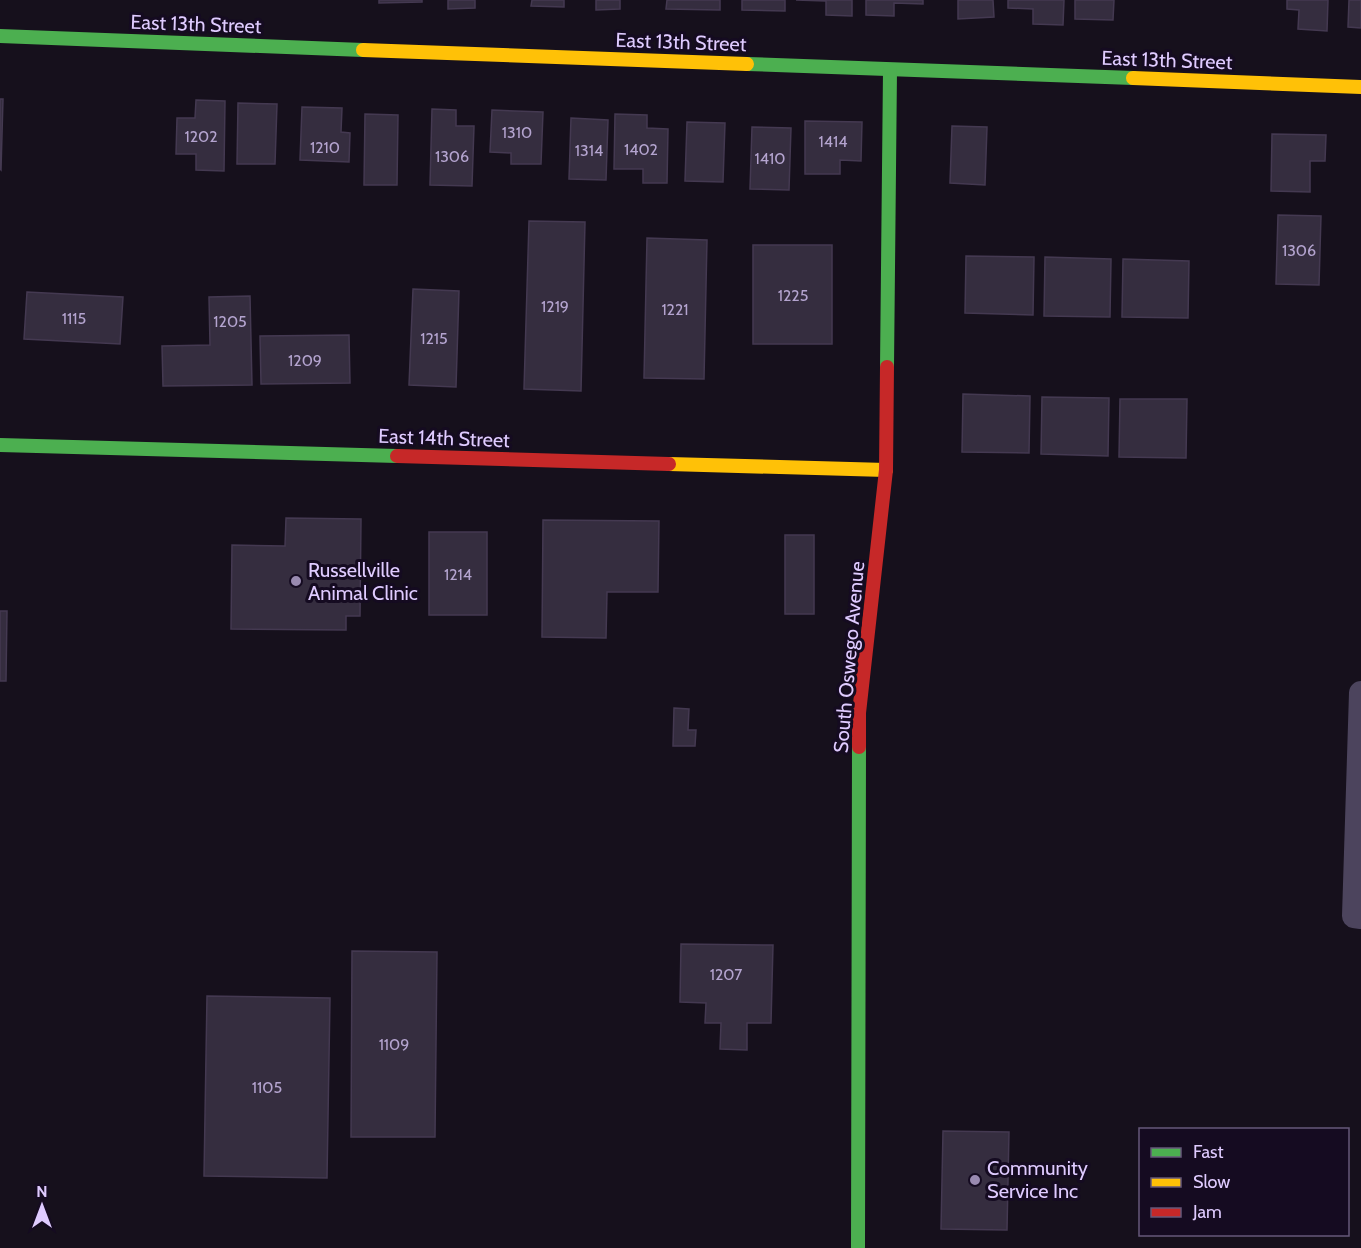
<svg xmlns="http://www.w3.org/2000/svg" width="1361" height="1248" font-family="Cabin,sans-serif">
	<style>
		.building { fill: #352d3f; stroke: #443951; stroke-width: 1.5 }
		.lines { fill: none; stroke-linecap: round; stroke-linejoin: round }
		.street { stroke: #4c445d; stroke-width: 24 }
		.fast { stroke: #4caf50; stroke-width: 14 }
		.slow { stroke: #ffc107; stroke-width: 14 }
		.jam { stroke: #c62828; stroke-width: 14 }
		.poi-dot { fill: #998ab0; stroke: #150b21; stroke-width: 2 }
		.labels { text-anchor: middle; stroke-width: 6; stroke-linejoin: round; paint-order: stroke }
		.number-label { font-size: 16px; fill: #b4a4cf }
		.street-label { font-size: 20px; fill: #dfcbff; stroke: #150b21 }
		.poi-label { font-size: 20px; fill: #dfcbff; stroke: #150b21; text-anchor: start }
	</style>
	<rect width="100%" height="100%" fill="#16101c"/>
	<g class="building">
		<path d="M379 0H422V2L379 3Z"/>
		<path d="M448 0H475V8L448 9Z"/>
		<path d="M532 0H564V7L531 6Z"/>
		<path d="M596 0H620V9L596 10Z"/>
		<path d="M667 0H720V10L666 9Z"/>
		<path d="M742 0H785V11L742 10Z"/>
		<path d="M796 0H852V16L826 15V1Z"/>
		<path d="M866 0H923V4L894 3V16L866 15Z"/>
		<path d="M958 0H993L994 17 958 19Z"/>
		<path d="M1008 0H1064L1063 25 1033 24V9L1008 8Z"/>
		<path d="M1075 0H1114L1113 20 1075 19Z"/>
		<path d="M1287 0H1328L1327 31 1298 29 1299 10 1287 9Z"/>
		<path d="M1349 0H1361V28L1348 27Z"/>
		<path d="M0 99H3L1 170 0 169Z"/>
		<path d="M196 100 225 101 224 171 196 170V154H176L177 118H195Z"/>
		<path d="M238 103 277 104 275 164H237Z"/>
		<path d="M302 107 342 108 341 132 350 133 349 162 300 160Z"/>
		<path d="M432 109 456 110V126H474L472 186 430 185Z"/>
		<path d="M492 110 543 112 541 164H511V153L490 152Z"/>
		<path d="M365 114 398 115 397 185H364Z"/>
		<path d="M615 114 647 115V128L668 129 667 183H643V169H614Z"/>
		<path d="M571 118 608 120 606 180 569 179Z"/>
		<path d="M805 121 862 122 861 161 840 160V174H805Z"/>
		<path d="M687 122 725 123 723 182 685 181Z"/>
		<path d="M952 126 987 127 985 185 950 183Z"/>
		<path d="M752 127 791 128 789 190 750 189Z"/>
		<path d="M1272 134 1326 135 1325 161H1310V192L1271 191Z"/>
		<path d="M1278 215 1321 216 1319 285 1276 284Z"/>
		<path d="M529 221 585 222 581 391 524 389Z"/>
		<path d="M647 238 707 240 704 379 644 378Z"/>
		<rect x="753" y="245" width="79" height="99"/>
		<path d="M966 256 1034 257 1033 315 965 313Z"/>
		<path d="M1045 257 1111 259 1110 317 1044 316Z"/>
		<path d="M1123 259 1189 261 1188 318 1122 317Z"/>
		<path d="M413 289 459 291 456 387 409 385Z"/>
		<path d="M27 292 123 297 120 344 24 339Z"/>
		<path d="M250 296 252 385 163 386 162 346 210 345 209 297Z"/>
		<path d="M349 335 350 383 261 384 260 336Z"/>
		<path d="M963 394 1030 396 1029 453 962 452Z"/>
		<path d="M1042 397 1109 398 1108 456 1041 454Z"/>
		<path d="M1120 399H1187L1186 458 1119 457Z"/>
		<path d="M286 518 361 519 360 616H346V630L231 629 232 545 285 546Z"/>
		<path d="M543 520 659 521 658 592H607L606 638 542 637Z"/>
		<rect x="429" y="532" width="58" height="83"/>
		<rect x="785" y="535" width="29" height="79"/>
		<path d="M0 611H7L6 681H0Z"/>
		<path d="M674 708 689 709 688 730H696L695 746H673Z"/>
		<path d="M681 944 773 945 771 1023H747V1050L720 1049 721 1023H705L706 1003 680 1002Z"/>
		<path d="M352 951 437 952 435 1137H351Z"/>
		<path d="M207 996 330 998 327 1178 204 1176Z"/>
		<path d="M943 1131 1009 1132 1007 1230 941 1229Z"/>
	</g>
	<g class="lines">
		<path class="street" d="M1361 693 1354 916 1361 917"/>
		<g class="fast">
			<path d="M0 36 363 50"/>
			<path d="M747 64 1133 78"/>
			<path d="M887 367 890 70"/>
			<path d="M0 445 397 456"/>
			<path d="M858 1248 859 747"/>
		</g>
		<g class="slow">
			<path d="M363 50 747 64"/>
			<path d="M1133 78 1361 87"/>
			<path d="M669 464 886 470"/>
		</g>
		<g class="jam">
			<path d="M397 456 669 464"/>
			<path d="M859 747V713L886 470 887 367"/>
		</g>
	</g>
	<g class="poi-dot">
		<circle cx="296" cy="581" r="6"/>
		<circle cx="975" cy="1180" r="6"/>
	</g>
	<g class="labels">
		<g class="number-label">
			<text x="517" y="138">1310</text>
			<text x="201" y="142">1202</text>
			<text x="833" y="147">1414</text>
			<text x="325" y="153">1210</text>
			<text x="641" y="155">1402</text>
			<text x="589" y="156">1314</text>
			<text x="452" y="162">1306</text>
			<text x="770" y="164">1410</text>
			<text x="1299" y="256">1306</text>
			<text x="793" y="301">1225</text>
			<text x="555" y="312">1219</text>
			<text x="675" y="315">1221</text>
			<text x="74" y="324">1115</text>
			<text x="230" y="327">1205</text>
			<text x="434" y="344">1215</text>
			<text x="305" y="366">1209</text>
			<text x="458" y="580">1214</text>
			<text x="726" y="980">1207</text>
			<text x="394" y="1050">1109</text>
			<text x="267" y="1093">1105</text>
		</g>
		<g class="street-label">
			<text transform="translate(196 24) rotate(2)" y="7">East 13th Street</text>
			<text transform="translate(681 42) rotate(2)" y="7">East 13th Street</text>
			<text transform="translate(1167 60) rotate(2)" y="7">East 13th Street</text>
			<text transform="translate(444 438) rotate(2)" y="7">East 14th Street</text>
			<text transform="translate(849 657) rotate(-85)" y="7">South Oswego Avenue</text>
		</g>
		<g class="poi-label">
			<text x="308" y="577">Russellville<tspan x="308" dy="23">Animal Clinic</tspan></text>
			<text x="987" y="1175">Community<tspan x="987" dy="23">Service Inc</tspan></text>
		</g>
	</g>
	<rect x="1139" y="1128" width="210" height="108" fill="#150b21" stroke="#66587a" stroke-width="1.5"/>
	<rect x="1151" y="1148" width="30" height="9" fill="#4caf50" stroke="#66587a" stroke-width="1.5"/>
	<text x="1193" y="1158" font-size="18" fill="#dfcbff">Fast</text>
	<rect x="1151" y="1178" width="30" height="9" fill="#ffc107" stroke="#66587a" stroke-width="1.5"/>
	<text x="1193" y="1188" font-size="18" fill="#dfcbff">Slow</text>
	<rect x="1151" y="1208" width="30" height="9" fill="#c62828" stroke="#66587a" stroke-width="1.5"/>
	<text x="1193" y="1218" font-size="18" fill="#dfcbff">Jam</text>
	<g transform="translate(42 1206)" stroke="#150b21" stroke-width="4.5" paint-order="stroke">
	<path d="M0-4.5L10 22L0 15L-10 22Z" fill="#dfcbff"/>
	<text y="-9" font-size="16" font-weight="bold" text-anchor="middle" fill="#dfcbff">N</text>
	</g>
</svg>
